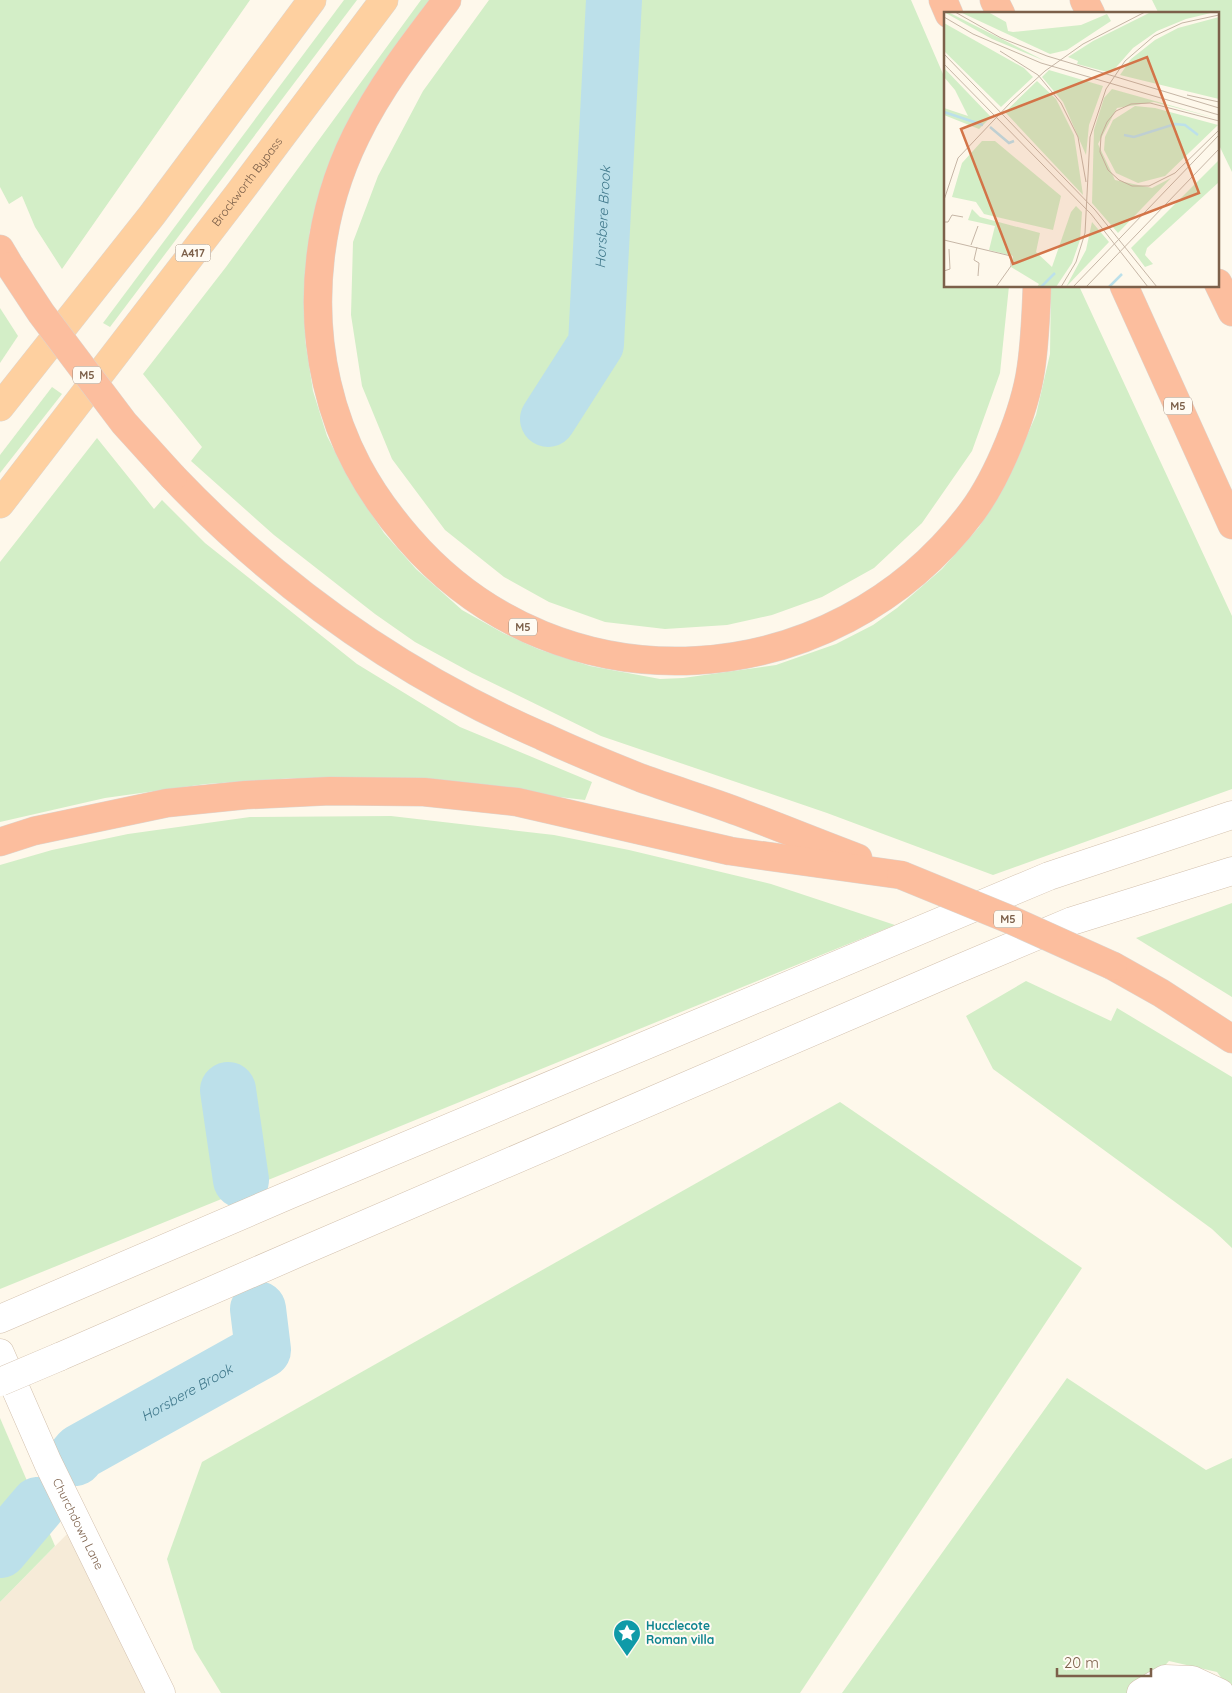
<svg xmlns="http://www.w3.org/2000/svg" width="1232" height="1693" font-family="Quicksand,sans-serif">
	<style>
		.residential { fill: #f6ebd8 }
		.green { fill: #d3eec7 }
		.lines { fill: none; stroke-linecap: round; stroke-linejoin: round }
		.river { stroke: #bce0ea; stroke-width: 56 }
		.minor-casing { stroke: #d3c1ae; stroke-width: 29 }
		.tertiary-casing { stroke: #d3c1ae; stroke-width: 29 }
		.trunk-casing { stroke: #ddd6d0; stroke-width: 29 }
		.motorway-casing { stroke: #ddd6d0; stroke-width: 29 }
		.minor { stroke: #fff; stroke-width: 28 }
		.tertiary { stroke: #fff; stroke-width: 28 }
		.trunk { stroke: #fed0a0; stroke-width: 28 }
		.motorway { stroke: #fcbe9e; stroke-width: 28 }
		.tertiary-bridge-casing { stroke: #d3c1ae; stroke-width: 29; stroke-linecap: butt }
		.motorway-bridge-casing { stroke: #ddd6d0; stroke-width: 29; stroke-linecap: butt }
		.tertiary-bridge { stroke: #fff; stroke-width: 28 }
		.motorway-bridge { stroke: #fcbe9e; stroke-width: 28 }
		.labels { text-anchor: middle; stroke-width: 4; stroke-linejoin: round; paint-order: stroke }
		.shield { fill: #fffbf3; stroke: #a38e7d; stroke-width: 1 }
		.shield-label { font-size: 11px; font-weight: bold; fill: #7c604a }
		.street-label { font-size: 12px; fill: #7c604a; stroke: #fffbf3 }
		.culture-label { font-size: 12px; font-weight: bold; fill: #0d838f; stroke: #fffbf3; text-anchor: start }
		.water-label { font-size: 14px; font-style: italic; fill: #3f778a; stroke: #fffbf3 }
		.inset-river { fill: none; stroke: #bce0ea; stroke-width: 2.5 }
		.inset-road { fill: none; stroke: #c6b6a6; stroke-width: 1 }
		.view { fill: #d37448; fill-opacity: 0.15; stroke: #d37448; stroke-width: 2.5 }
		.inset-edge { fill: none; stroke: #7c604a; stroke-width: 2.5 }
	</style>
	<rect width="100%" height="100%" fill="#fef8eb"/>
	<path class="residential" d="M78 1523 161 1693H0V1602Z"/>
	<g class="green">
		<path d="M0 0H250L62 269 35 227 22 196 9 204 0 187Z"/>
		<path d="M344 0H357L110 327 103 323Z"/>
		<path d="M421 0H431L372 80 348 122 327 177 310 230 305 273V339L313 391 327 436 349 479 384 533 416 569 462 610 503 633 538 649 590 666 660 679 683 678 776 665 836 644 873 625 897 608 942 569 979 527 1008 479 1036 415 1050 354 1051 286H1079L1232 616V789L993 875 827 813 601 736 472 673 415 642 375 614 274 535 191 461 202 447 143 374 226 267Z"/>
		<path d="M489 0H911L946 81V286H1009L1000 373 972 451 922 523 874 568 822 597 772 615 727 625 665 629 605 622 549 602 504 577 445 530 392 459 362 386 351 315 353 242 378 176 423 91Z"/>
		<path d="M1152 0H1232V172L1218 143V14H1159Z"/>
		<path d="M0 308 18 336 0 363Z"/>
		<path d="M52 387 62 394 0 473V455Z"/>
		<path d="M97 438 154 509 162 500 205 543 357 664 460 727 592 782 585 800 421 781 295 778 206 784 105 798 0 822V562Z"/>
		<path d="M391 816 554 835 629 850 771 884 895 925 0 1289V865L52 850 128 834 250 817Z"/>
		<path d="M1232 903V997L1136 938Z"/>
		<path d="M1026 981 1111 1021 1117 1008 1232 1077V1248L1212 1229 993 1069 966 1016Z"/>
		<path d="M840 1102 1082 1268 800 1693H221L194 1649 167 1559 202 1462Z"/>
		<path d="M1067 1378 1206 1470 1232 1458V1692L1217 1672 1169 1661 1140 1693H842Z"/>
		<path d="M0 1418 55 1546 0 1602Z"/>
	</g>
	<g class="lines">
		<g class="river">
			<path id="s1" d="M548 419 596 344 614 0"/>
			<path d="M228 1090 241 1180"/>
			<path id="s2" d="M75 1458 80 1452 263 1350 258 1309"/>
			<path d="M0 1550 38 1505"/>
		</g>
		<g class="minor-casing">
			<path id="minor" d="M1141 1693 1165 1679 1192 1680 1220 1693"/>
		</g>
		<g class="tertiary-casing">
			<g id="tertiary">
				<path d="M0 1319 289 1195 1049 876 1232 815"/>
				<path id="s3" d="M0 1353 48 1463 161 1693"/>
				<path d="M59 1357 298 1253 958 969 1072 921 1232 871"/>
			</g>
		</g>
		<g class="trunk-casing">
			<g id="trunk">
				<path d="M0 407 152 215 312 0"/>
				<path id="s4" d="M0 504 239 193 384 0"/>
			</g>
		</g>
		<g class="motorway-casing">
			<g id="motorway">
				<path d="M447 0C414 43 380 87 356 136 319 211 308 301 327 383 341 444 368 492 409 539 562 715 834 696 972 512 998 477 1025 411 1031 368 1035 341 1036 314 1037 286"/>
				<path d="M943 0 949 14"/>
				<path d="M994 0 1001 14"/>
				<path d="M1084 0 1091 14"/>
				<path d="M0 249 10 266"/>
				<path d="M1218 283 1232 312"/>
				<path d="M1124 286 1232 525"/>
				<path d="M173 477C278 587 402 675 542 736 574 751 608 765 641 778 674 790 707 800 739 812 779 827 818 843 858 858"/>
				<path d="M0 842 34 831 167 803 246 795 330 791 424 792 517 802 730 851 901 875"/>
				<path d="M1113 966 1161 993 1232 1039"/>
			</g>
		</g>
		<use href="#minor" class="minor"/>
		<use href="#tertiary" class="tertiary"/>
		<use href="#trunk" class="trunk"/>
		<use href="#motorway" class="motorway"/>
		<g class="tertiary-bridge-casing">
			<path id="tertiary-bridge" d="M0 1382 59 1357"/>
		</g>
		<g class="motorway-bridge-casing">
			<g id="motorway-bridge">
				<path d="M10 266 41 313 124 423 173 477"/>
				<path d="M901 875 1011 920 1113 966"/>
			</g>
		</g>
		<use href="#tertiary-bridge" class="tertiary-bridge"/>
		<use href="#motorway-bridge" class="motorway-bridge"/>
	</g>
	<defs>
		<g id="sight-pin" transform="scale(1.4375)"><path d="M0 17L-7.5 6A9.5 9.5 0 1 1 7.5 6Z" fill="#0f9aa8" stroke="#fffbf3"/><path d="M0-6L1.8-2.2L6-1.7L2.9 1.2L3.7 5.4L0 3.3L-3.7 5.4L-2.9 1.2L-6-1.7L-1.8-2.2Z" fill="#fff"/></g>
	</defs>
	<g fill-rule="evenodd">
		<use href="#sight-pin" x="627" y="1633"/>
	</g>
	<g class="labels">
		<g class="shield">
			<rect x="175.5" y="244.5" width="35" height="17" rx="4"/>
			<rect x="73" y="366.5" width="28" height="17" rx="4"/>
			<rect x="1164" y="397.5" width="28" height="17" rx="4"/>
			<rect x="509" y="618.5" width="28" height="17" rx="4"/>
			<rect x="994" y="910.5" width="28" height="17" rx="4"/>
		</g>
		<g class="shield-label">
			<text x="193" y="257">A417</text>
			<text x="87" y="379">M5</text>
			<text x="1178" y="410">M5</text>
			<text x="523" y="631">M5</text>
			<text x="1008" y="923">M5</text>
		</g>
		<g class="street-label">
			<text dy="4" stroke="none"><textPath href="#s4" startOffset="406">Brockworth Bypass</textPath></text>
			<text dy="4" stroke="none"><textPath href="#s3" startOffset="188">Churchdown Lane</textPath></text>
		</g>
		<g class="culture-label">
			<text x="646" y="1630">Hucclecote<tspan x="646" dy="14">Roman villa</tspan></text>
		</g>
		<g class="water-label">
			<text dy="5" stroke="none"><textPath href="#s1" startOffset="216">Horsbere Brook</textPath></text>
			<text dy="5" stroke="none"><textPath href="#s2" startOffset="130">Horsbere Brook</textPath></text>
		</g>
	</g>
	<g transform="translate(944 12)">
		<rect width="275" height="275" fill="#fef8eb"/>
		<path d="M0 0H4L101 49 48 27ZM16 0H44L62 10 64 19 69 20 137 13 163 2 167 9 123 38 106 42ZM207 0H271L242 7 213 19 189 36 167 61 133 52 134 49 124 45 149 29ZM275 5V87L176 63 187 47 211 28 234 16ZM0 11 80 56 89 65 57 95 0 39ZM0 56 47 105 35 117 0 103V96L24 104 11 78 0 65ZM105 58 159 74 145 113 142 143 119 90 98 65ZM93 69 112 87 130 123 139 183 61 100ZM168 77 275 107 210 90 173 96 154 132 171 168 208 176 227 166 174 221 148 191 150 118 160 86ZM191 94 211 96 274 113 221 164 194 171 172 161 160 138 161 125 169 108ZM38 129H51L117 184 109 218 40 202 32 190 8 185 18 151ZM275 148V170L203 236 201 243 209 252 201 255 187 236ZM132 194 138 200 136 228 128 251 112 275H93L95 272 67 255 69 244 45 238 51 214 24 208 28 197 36 205 96 221 92 240 108 255 127 200ZM148 210 165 230 122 275 142 238Z" fill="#d3eec7"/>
		<path class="inset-river" d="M0 100 39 113M46 115 65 131 70 129M180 123 190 125 231 112 241 113 254 123M97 275 111 261M165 275 178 262"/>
		<path class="inset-road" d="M11 0 57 26 103 44 275 96M0 5 29 22 97 51 275 103M56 39 94 63 117 91 134 125 142 170M0 42 151 198 213 275M0 52 147 202 204 275M243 83 275 90M275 109 206 91 187 92 172 99 163 110 157 124 156 140 164 158 175 168 188 174H205L231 161 275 118M0 188 14 146 67 90 101 59 139 32 201 0M0 210H4L8 203 19 205M0 228 67 244V254L52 275M27 233 34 214M33 235 30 248 35 251 34 264M0 259 6 257 5 237M117 275 132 250 141 221 146 125 162 77 181 49 210 24 238 11 275 3M129 275 275 123M142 275 275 137"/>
		<path class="view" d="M203 45 255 181 69 252 17 117Z"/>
		<rect width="275" height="275" class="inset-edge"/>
	</g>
	<path d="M1057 1668v8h94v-8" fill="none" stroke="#7c604a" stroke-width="2.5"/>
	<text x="1064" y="1668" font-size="15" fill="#7c604a" stroke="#fffbf3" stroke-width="4" paint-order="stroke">20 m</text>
</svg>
